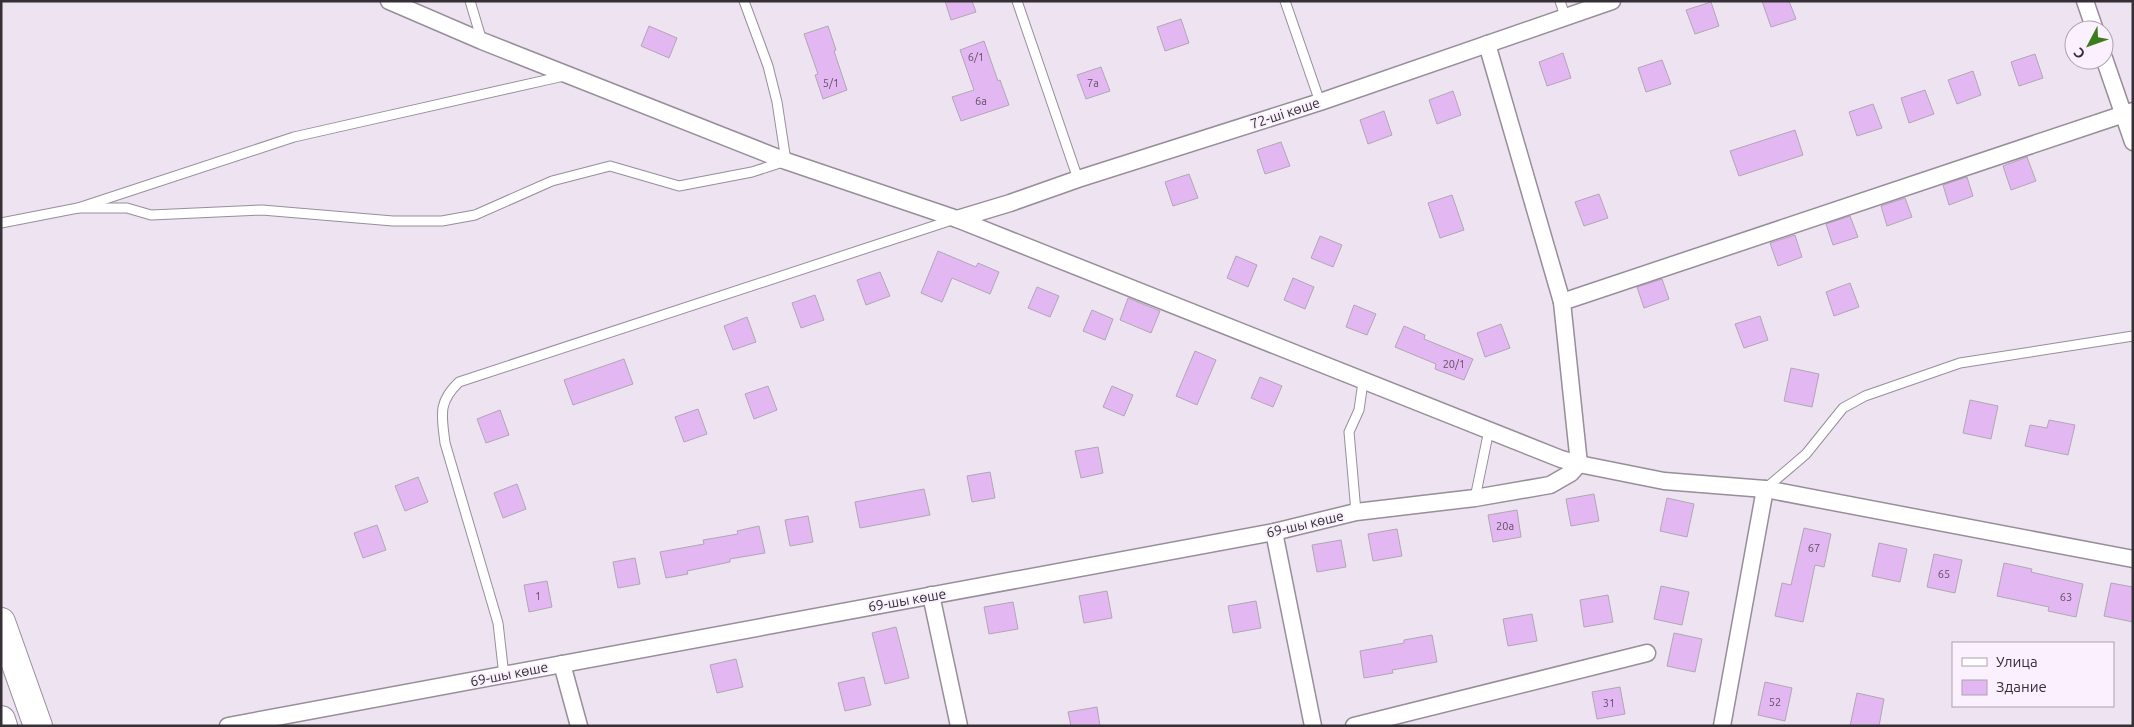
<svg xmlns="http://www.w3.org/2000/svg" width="2134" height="727" font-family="Ubuntu,sans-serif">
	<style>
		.building { fill: #e3b7f1; stroke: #b1a7b4 }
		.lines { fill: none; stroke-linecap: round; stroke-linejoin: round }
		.lane-casing { stroke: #978e9a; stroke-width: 11 }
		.street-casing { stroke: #978e9a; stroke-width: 19 }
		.highway-casing { stroke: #978e9a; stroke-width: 30 }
		.lane { stroke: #fff; stroke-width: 9 }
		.street { stroke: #fff; stroke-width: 16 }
		.highway { stroke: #fff; stroke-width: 28 }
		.labels { text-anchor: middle; stroke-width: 4; stroke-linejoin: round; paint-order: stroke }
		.number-label { font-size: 11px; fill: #605264 }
		.street-label { font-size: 14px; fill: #343035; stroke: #faf0fe }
	</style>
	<rect width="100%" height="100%" fill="#ede3f1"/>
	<g class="building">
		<path d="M945 1H972L976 12 951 20Z"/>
		<path d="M1762 1H1789L1796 19 1771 27Z"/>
		<path d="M1711 2 1719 26 1695 34 1686 10Z"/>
		<path d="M1181 19 1189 43 1165 51 1157 27Z"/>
		<path d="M649 26 677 38 669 58 641 46Z"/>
		<path d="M828 26 836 50 834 51 847 90 823 99 815 75 818 74 804 34Z"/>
		<path d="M984 41 998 81 1000 80 1009 105 961 121 952 97 974 90 960 50Z"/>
		<path d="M1563 53 1571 78 1547 86 1539 62Z"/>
		<path d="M2035 54 2043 78 2019 86 2011 62Z"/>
		<path d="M1662 60 1671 84 1646 92 1638 68Z"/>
		<path d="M1101 67 1110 91 1086 99 1077 75Z"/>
		<path d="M1973 71 1981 95 1957 104 1948 80Z"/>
		<path d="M1925 90 1934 114 1909 123 1901 98Z"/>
		<path d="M1453 91 1461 115 1437 124 1429 100Z"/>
		<path d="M1873 104 1882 128 1857 136 1849 112Z"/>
		<path d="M1384 111 1392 135 1368 144 1360 120Z"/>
		<path d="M1795 130 1803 155 1739 176 1730 151Z"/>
		<path d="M1281 142 1290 166 1265 174 1257 150Z"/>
		<path d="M2027 157 2036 181 2011 190 2003 166Z"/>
		<path d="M1189 174 1198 198 1173 206 1165 182Z"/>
		<path d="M1967 177 1973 196 1949 205 1943 185Z"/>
		<path d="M1599 194 1608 218 1584 226 1575 202Z"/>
		<path d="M1452 195 1464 230 1440 238 1428 203Z"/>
		<path d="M1905 198 1912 217 1887 226 1881 206Z"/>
		<path d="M1850 216 1858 237 1833 245 1826 224Z"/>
		<path d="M1795 235 1802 257 1778 266 1770 243Z"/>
		<path d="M1320 236 1342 245 1333 267 1311 258Z"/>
		<path d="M938 251 976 267 978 263 999 272 990 294 952 278 942 302 921 293Z"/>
		<path d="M1236 256 1257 265 1248 287 1227 278Z"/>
		<path d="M880 272 890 296 866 305 857 280Z"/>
		<path d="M1293 278 1314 287 1305 309 1284 300Z"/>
		<path d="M1662 279 1669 299 1644 308 1637 287Z"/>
		<path d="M1850 283 1859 307 1834 316 1826 292Z"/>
		<path d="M1037 287 1059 296 1050 317 1028 308Z"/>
		<path d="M815 295 824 320 801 328 792 303Z"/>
		<path d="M1128 298 1160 311 1151 333 1120 320Z"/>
		<path d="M1354 305 1376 314 1367 335 1346 327Z"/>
		<path d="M1092 310 1113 319 1105 340 1083 331Z"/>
		<path d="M1760 316 1768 340 1744 348 1735 324Z"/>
		<path d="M747 317 756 342 733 350 724 326Z"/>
		<path d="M1501 324 1510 348 1485 357 1477 333Z"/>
		<path d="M1404 326 1425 335 1424 339 1473 359 1464 380 1435 369 1436 364 1395 347Z"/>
		<path d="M1195 351 1216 360 1197 405 1176 396Z"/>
		<path d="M624 359 633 384 573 405 564 380Z"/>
		<path d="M1791 368 1819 374 1812 407 1784 401Z"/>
		<path d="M1260 377 1282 386 1273 407 1251 398Z"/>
		<path d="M768 386 777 410 754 419 745 394Z"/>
		<path d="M1112 386 1133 395 1124 416 1103 407Z"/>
		<path d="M1970 400 1998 406 1991 439 1963 433Z"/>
		<path d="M698 409 707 434 684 442 675 417Z"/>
		<path d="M500 410 509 435 486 443 477 419Z"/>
		<path d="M2049 420 2075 425 2068 455 2025 446 2030 425 2047 428Z"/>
		<path d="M1098 447 1103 473 1081 478 1075 451Z"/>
		<path d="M990 472 995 498 972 502 967 476Z"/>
		<path d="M418 477 428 502 405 511 395 486Z"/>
		<path d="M517 484 526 509 503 518 494 493Z"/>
		<path d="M924 489 930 515 860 528 855 502Z"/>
		<path d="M1594 494 1599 521 1571 526 1566 499Z"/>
		<path d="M1667 498 1694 504 1687 537 1660 531Z"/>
		<path d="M1517 510 1521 537 1493 542 1488 515Z"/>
		<path d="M808 516 813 542 790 546 785 520Z"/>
		<path d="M377 525 386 550 363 558 354 533Z"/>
		<path d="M759 526 765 553 730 559V562L687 571 688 574 666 578 660 552 704 544 703 540 738 534 737 531Z"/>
		<path d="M1804 528 1831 534 1824 567 1815 565 1803 622 1775 616 1782 583 1791 585Z"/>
		<path d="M1397 529 1402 556 1373 561 1368 534Z"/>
		<path d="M1341 540 1346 567 1317 572 1312 545Z"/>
		<path d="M1879 543 1907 549 1900 582 1872 576Z"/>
		<path d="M1934 554 1962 560 1955 593 1927 587Z"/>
		<path d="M635 558 640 584 618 588 613 562Z"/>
		<path d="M2004 563 2032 569 2031 572 2083 584 2076 617 2048 611 2049 607 1997 596Z"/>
		<path d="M547 581 552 607 529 612 524 585Z"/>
		<path d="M2111 583 2133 587V622L2104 616Z"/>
		<path d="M1661 586 1689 592 1682 625 1654 619Z"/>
		<path d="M1107 591 1112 618 1084 623 1079 596Z"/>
		<path d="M1608 595 1613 622 1584 627 1580 600Z"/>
		<path d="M1256 601 1261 628 1233 633 1228 606Z"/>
		<path d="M1013 602 1018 629 989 634 984 607Z"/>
		<path d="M1532 614 1537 641 1508 646 1503 619Z"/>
		<path d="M896 627 909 678 885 684 872 633Z"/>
		<path d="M1674 633 1702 639 1695 672 1667 666Z"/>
		<path d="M1432 635 1437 662 1392 670 1393 673 1364 678 1360 651 1404 643V640Z"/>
		<path d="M736 659 743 687 717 693 710 665Z"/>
		<path d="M864 677 871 705 845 711 838 683Z"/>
		<path d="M1765 682 1792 688 1785 721 1758 715Z"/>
		<path d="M1620 687 1625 714 1597 719 1592 692Z"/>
		<path d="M1857 693 1884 699 1879 726H1850Z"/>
		<path d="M1097 707 1100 726H1071L1068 712Z"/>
	</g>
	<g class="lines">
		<g class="lane-casing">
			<g id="lane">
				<path d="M470 1 482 41"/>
				<path d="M1017 1 1078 179"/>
				<path d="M1285 1 1320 102"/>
				<path d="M1560 1 1565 16"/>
				<path d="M78 208H127L151 215 262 210 393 221H442L475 215 552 181 610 166 679 186 752 172 786 161 777 102 768 66 744 1"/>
				<path d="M1 223 78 208 294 137 564 76"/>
				<path d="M1765 489 1806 454 1843 408 1865 396 1960 363 2133 336"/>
				<path d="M1475 498 1489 430"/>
				<path d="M1356 512 1349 432 1359 410 1363 382"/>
				<path d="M504 676 498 623 445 443C442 416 437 403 459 382L955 219"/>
			</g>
		</g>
		<g class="street-casing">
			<g id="street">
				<path d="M389 1 482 41 786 161 957 219 1561 459 1579 464 1664 481 1765 489 2133 559"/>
				<path d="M2085 1 2095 30"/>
				<path d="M2104 58 2133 142"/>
				<path d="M957 219 1010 203 1078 179 1320 102 1612 1"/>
				<path d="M1562 302 2133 111"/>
				<path d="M1274 532 1313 726"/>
				<path d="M931 595 959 726"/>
				<path d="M562 664 579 726"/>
				<path d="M228 726 1274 532 1356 512 1475 498 1550 485 1571 473 1579 464 1562 302 1487 44"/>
				<path d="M1354 726 1647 653"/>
				<path d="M1722 726 1765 489"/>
			</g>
		</g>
		<g class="highway-casing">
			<g id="highway">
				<path d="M1 622 38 726"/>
				<path d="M1 720 3 726"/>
			</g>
		</g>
		<use href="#lane" class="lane"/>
		<use href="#street" class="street"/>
		<use href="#highway" class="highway"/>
	</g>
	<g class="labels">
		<g class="number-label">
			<text x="976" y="61">6/1</text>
			<text x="831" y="87">5/1</text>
			<text x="1093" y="87">7а</text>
			<text x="981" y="105">6а</text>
			<text x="1454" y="368">20/1</text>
			<text x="1505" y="530">20а</text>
			<text x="1814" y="552">67</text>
			<text x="1944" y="578">65</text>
			<text x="538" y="600">1</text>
			<text x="2066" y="601">63</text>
			<text x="1775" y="706">52</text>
			<text x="1609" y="707">31</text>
		</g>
		<g class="street-label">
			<text transform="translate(1285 113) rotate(-18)" y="5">72-ші көше</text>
			<text transform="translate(1305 524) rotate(-13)" y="5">69-шы көше</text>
			<text transform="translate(907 600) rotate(-10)" y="5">69-шы көше</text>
			<text transform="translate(509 674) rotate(-11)" y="5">69-шы көше</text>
		</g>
	</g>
	<rect width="2134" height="727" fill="none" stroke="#343035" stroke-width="5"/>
	<rect x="1952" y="642" width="162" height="65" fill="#faf0fe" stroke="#aba3ae"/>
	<rect x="1962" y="658" width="25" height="8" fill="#ffffff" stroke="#aba3ae"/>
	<text x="1996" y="667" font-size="15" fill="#343035">Улица</text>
	<rect x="1962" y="680" width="25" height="15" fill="#e3b7f1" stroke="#aba3ae"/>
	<text x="1996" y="692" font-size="15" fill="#343035">Здание</text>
	<g transform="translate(2089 45) rotate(229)"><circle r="24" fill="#faf0fe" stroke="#aba3ae"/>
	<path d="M0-4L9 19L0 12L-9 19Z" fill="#3b7c1c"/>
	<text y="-8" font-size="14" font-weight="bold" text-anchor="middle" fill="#343035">С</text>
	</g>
</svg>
